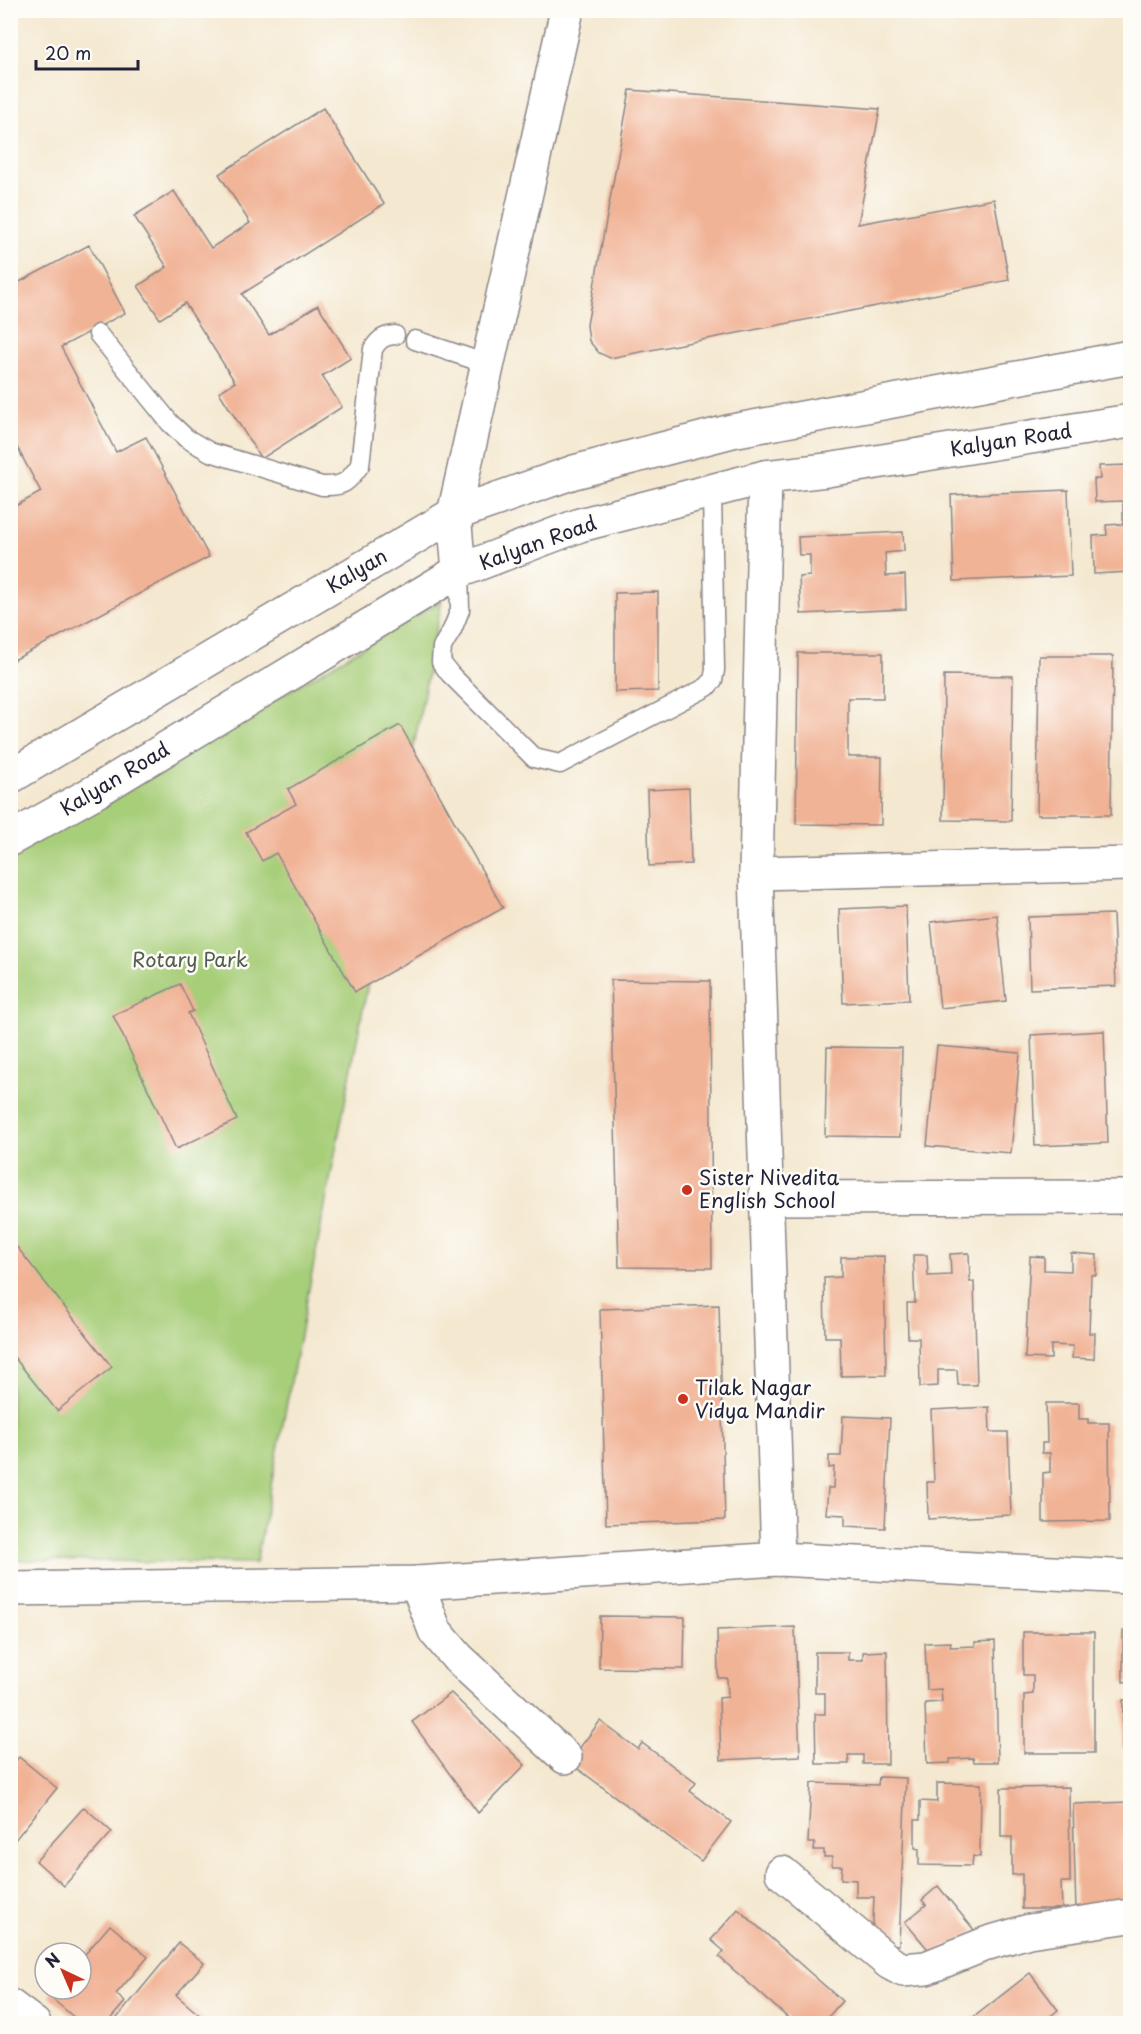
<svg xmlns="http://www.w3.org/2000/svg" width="1141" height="2034" font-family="'Playpen Sans',sans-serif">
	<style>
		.green { fill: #a7ce79; stroke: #64785a; stroke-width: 1.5 }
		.building { fill: #f1b396 }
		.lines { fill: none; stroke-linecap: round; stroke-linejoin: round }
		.service-casing { stroke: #8b8586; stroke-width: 21 }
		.minor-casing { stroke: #8b8586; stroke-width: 36 }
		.tertiary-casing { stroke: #8b8586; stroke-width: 36 }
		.secondary-casing { stroke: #8b8586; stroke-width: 36 }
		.service { stroke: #fff; stroke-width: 18 }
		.minor { stroke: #fff; stroke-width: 33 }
		.tertiary { stroke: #fff; stroke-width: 33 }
		.secondary { stroke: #fff; stroke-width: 33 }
		.poi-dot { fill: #c8321e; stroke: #fdfcf7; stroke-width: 2 }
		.labels { text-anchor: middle; stroke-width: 5; stroke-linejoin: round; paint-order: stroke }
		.street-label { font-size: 20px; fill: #22223b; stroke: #fdfcf7 }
		.park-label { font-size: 20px; fill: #515e51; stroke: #fdfcf7 }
		.poi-label { font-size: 20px; fill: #22223b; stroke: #fdfcf7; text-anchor: start }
	</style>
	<rect width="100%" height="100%" fill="#fdfcf7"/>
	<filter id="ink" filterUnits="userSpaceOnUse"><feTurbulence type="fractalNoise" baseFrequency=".0167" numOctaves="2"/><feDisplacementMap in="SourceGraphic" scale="12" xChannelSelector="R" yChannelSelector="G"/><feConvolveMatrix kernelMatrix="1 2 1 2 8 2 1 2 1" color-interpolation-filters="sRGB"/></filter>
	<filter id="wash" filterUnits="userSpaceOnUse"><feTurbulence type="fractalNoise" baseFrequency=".008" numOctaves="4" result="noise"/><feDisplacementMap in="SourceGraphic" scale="24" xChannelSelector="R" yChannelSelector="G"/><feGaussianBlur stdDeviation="1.35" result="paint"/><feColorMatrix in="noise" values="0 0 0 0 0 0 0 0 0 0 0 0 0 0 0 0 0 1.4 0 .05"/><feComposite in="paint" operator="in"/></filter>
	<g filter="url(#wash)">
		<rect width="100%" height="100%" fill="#f4e8d0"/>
		<path class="green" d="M442 600 256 1563 11 1560V854L83 814Z"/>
		<g id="blocks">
			<g class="building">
				<path d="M630 90 880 109 858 224 994 199 1009 280 610 358 599 353 589 341 587 325Z"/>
				<path d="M323 108 384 204 242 294 269 335 318 305 351 358 322 376 342 407 261 459 219 392 235 382 185 303 160 319 138 286 167 267 134 216 174 191 211 248 250 223 219 174Z"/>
				<path d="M89 245 125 313 61 347 116 452 146 437 209 557 10 662V509L41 492 10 434V287Z"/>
				<path d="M1130 465V572L1094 574 1093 536 1107 535 1106 525 1123 524V501L1095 502 1094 479H1100L1099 466Z"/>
				<path d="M1068 490 1071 576 954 581 951 495Z"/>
				<path d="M903 532 904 551 885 553 886 576 905 575 906 609 801 614 799 577 810 576V555H799L798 537Z"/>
				<path d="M658 592V691L615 692V593Z"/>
				<path d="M798 653H883V698H848V757H882L881 825 796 824Z"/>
				<path d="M1039 656H1113L1111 815H1037Z"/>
				<path d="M944 675 1013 676 1011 821 943 820Z"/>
				<path d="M400 725 503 908 355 992 276 853 262 861 246 832 296 804 288 789Z"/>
				<path d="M689 788 691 864 649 866 647 790Z"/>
				<path d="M906 906 909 1000 843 1003 839 909Z"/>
				<path d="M1113 914 1116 986 1030 989 1028 917Z"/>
				<path d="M997 915 1006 1001 940 1008 931 922Z"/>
				<path d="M611 980 710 981 712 1268 619 1267Z"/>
				<path d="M180 984 193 1011 188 1013 237 1120 176 1149 113 1015Z"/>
				<path d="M1104 1031 1108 1143 1035 1146 1031 1035Z"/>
				<path d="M937 1046 1020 1053 1011 1153 927 1146Z"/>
				<path d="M827 1047 902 1048 900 1137 825 1136Z"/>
				<path d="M17 1247 112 1367 57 1411 10 1352V1253Z"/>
				<path d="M969 1253 970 1282H974L977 1385H958L957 1370H938V1386L920 1387 919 1338H908L907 1303H915L913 1255H927L928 1276 951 1275 950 1254Z"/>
				<path d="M1071 1253 1097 1255 1096 1275H1091L1089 1333H1095L1094 1359 1072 1358 1073 1346 1051 1345V1359L1025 1358 1030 1256 1044 1257V1270L1071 1271Z"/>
				<path d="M884 1256 886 1375 841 1376 840 1337H825L824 1278 841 1277V1257Z"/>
				<path d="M719 1305 725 1520 606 1524 600 1309Z"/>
				<path d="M1127 1391H1130V1439H1129Z"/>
				<path d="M1046 1403H1079V1419H1088V1423H1109L1110 1521 1043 1522V1473L1050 1472V1453H1042V1443H1047Z"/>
				<path d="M989 1407 990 1432H1008L1011 1515 928 1519 927 1482H934L931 1410Z"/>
				<path d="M843 1416 890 1418 885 1528 845 1526V1515L826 1514 828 1488H833L834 1467 829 1468V1456H841Z"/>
				<path d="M600 1616 685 1617 684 1669 599 1668Z"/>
				<path d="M795 1627 800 1756 721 1760 719 1698 728 1697 727 1678H718L717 1630Z"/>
				<path d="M1123 1631H1130V1681L1123 1682Z"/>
				<path d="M1023 1632H1094V1753H1024V1695L1033 1694V1675H1023Z"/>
				<path d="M995 1641 998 1762H974L973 1758 950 1759V1763L927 1764 925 1703 942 1702 941 1689 927 1690 925 1643 951 1642 950 1647 975 1646V1642Z"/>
				<path d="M887 1651 888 1764H863V1755H848L849 1764H816L815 1714H825V1693H815V1652H848V1660H863V1652Z"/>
				<path d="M451 1693 525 1765 478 1813 412 1722Z"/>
				<path d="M1123 1700H1130V1748H1122Z"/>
				<path d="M600 1721 638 1749 642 1743 696 1783 690 1791 731 1822 701 1861 569 1762Z"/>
				<path d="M19 1757 57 1788 10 1846V1768Z"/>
				<path d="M879 1777 906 1778 899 1945 872 1944 874 1897H856V1880L841 1879 842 1866H832V1857H824V1850H814L815 1843H808L811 1783 878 1785Z"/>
				<path d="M937 1783 981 1784 980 1857 973 1856 972 1866 919 1865V1849L915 1848V1820H920V1801L937 1802Z"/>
				<path d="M1069 1787 1070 1882H1061L1062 1909H1022V1874L1012 1875V1837H1001V1788Z"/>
				<path d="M1130 1802V1910L1076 1912 1073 1804Z"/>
				<path d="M84 1807 112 1832 64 1886 36 1861Z"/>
				<path d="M938 1886 975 1931 932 1954 905 1922 926 1905 922 1900Z"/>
				<path d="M738 1909 842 2001 822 2024H795L719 1957 724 1951 711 1940Z"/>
				<path d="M110 1925 148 1957 116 1994 125 2002 106 2024H82L49 1996 55 1989H81V1959Z"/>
				<path d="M179 1943 204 1963 176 1995 210 2024H112Z"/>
				<path d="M1030 1973 1058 2010 1041 2024H965Z"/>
			</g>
		</g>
	</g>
	<g filter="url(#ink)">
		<use href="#blocks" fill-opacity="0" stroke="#8b8586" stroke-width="1.5"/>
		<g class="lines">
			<g class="service-casing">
				<g id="service">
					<path d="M98 334 170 423 186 438 210 452 322 486C344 487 348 482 360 465L373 349C379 339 384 336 395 335"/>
					<path d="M415 340 487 364"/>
					<path d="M459 571 460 610 452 630 442 647 441 662 450 674 534 758 560 764 707 687 713 680 715 670 712 491"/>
				</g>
			</g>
			<g class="minor-casing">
				<g id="minor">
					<path d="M765 477 756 873 778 1559"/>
					<path d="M756 873 1130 864"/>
					<path d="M765 1198 1130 1197"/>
					<path d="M417 1583 435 1631 458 1658 565 1757"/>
					<path d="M10 1589 417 1583 778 1559 1130 1577"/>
					<path d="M782 1873 890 1963 903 1970 926 1968 988 1943 1029 1931 1130 1916"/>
					<path d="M10 2006 34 2024"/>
				</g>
			</g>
			<g class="tertiary-casing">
				<path id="tertiary" d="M459 571 454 514 567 10"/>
			</g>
			<g class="secondary-casing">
				<g id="secondary">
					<path d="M10 777 454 514 574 472 732 431 1130 357"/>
					<path d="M10 839 98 790 459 571 580 525 765 477 827 470 1130 421"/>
				</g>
			</g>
			<use href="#service" class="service"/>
			<use href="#minor" class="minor"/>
			<use href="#tertiary" class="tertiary"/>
			<use href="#secondary" class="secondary"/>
		</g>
	</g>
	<g class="poi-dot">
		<circle cx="687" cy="1190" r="6"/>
		<circle cx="683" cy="1399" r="6"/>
	</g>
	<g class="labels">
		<g class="street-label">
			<text transform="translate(1011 440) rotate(-9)" y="7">Kalyan Road</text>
			<text transform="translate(538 543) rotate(-20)" y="7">Kalyan Road</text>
			<text transform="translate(357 571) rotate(-31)" y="7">Kalyan</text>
			<text transform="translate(115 779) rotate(-31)" y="7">Kalyan Road</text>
		</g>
		<g class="park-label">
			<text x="190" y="967">Rotary Park</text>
		</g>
		<g class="poi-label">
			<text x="699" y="1185">Sister Nivedita<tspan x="699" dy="23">English School</tspan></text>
			<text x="695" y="1395">Tilak Nagar<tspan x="695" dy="23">Vidya Mandir</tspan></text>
		</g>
	</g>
	<rect width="1141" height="2034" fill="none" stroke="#fdfcf7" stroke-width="36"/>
	<g transform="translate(63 1971) rotate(316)"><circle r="28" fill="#fdfcf7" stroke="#a5a5ac" stroke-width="1.5"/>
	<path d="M0-4.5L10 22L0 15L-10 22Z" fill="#c8321e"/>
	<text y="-9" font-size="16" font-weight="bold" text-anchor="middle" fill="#22223b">N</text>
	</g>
	<path d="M36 60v9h102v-9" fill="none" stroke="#22223b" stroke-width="3"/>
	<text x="45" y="60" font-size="18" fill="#22223b" stroke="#fdfcf7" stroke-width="4.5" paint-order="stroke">20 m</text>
</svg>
